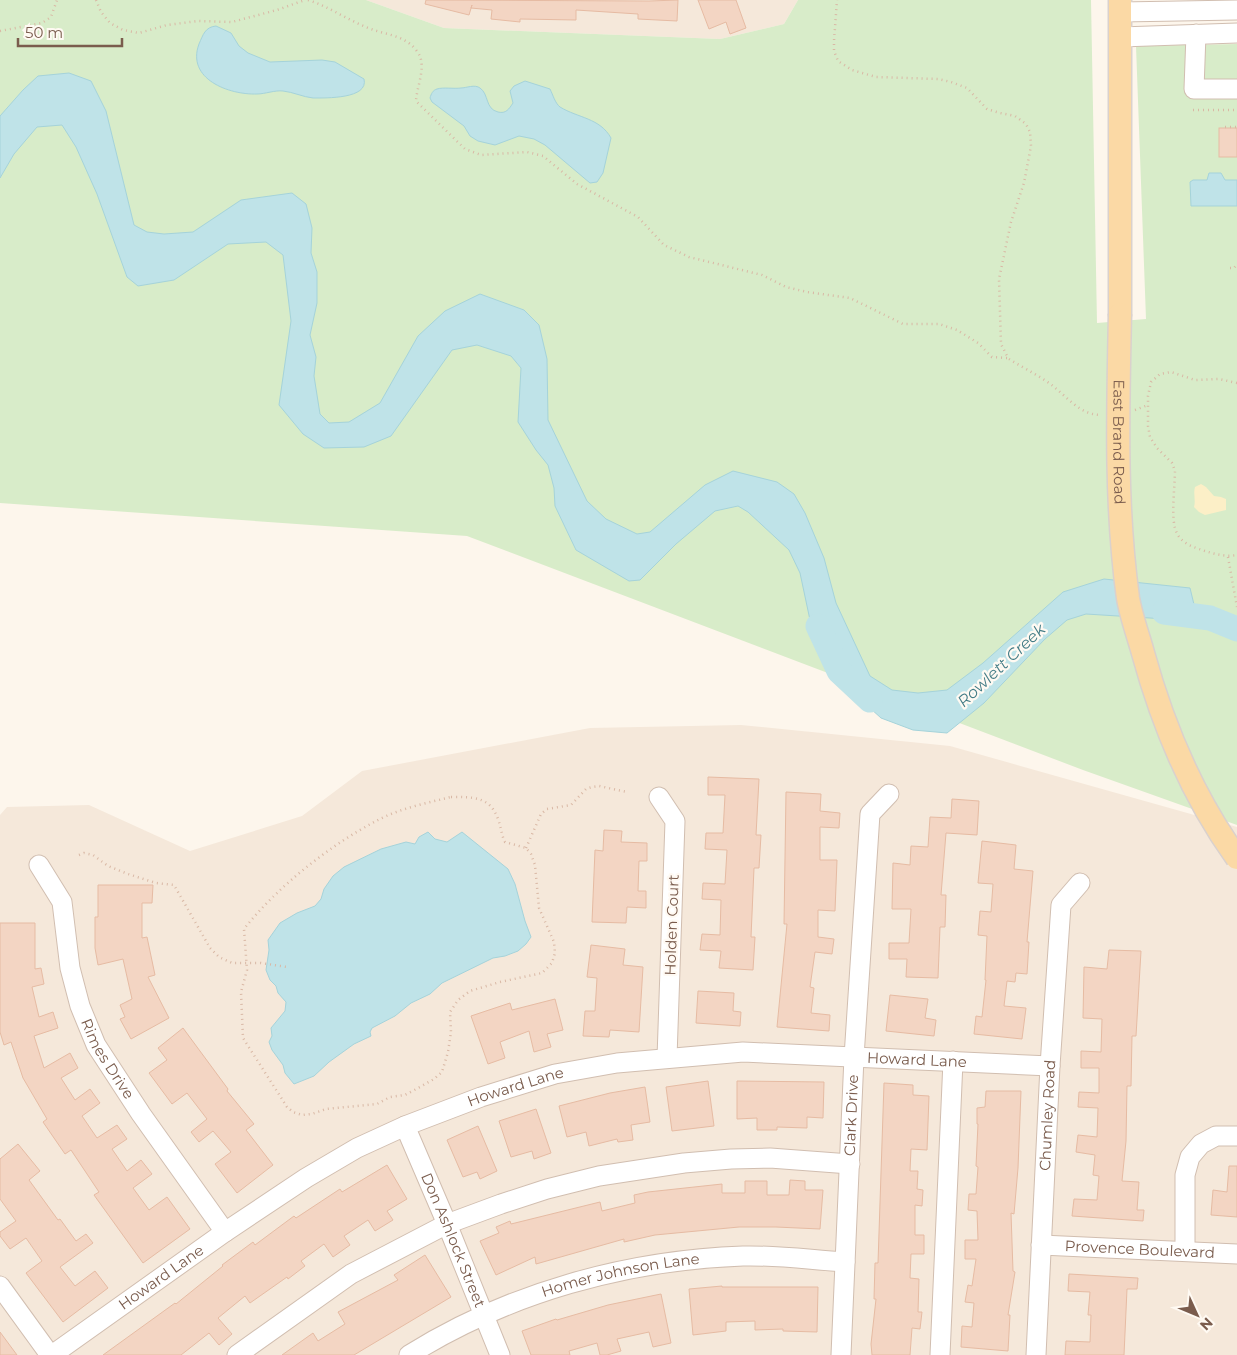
<svg xmlns="http://www.w3.org/2000/svg" width="1237" height="1355" font-family="Montserrat,sans-serif">
	<style>
		.residential { fill: #f5e8da }
		.green { fill: #d8ecc9 }
		.sand { fill: #fcefc7 }
		.water { fill: #bfe3e8; stroke: #a5d3da }
		.lines { fill: none; stroke-linecap: round; stroke-linejoin: round }
		.river { stroke: #bfe3e8; stroke-width: 25 }
		.building { fill: #f3d5c3; stroke: #e6bba3 }
		.minor-casing { stroke: #d1beb0; stroke-width: 21 }
		.major-casing { stroke: #dad1cd; stroke-width: 25 }
		.path { stroke: #d9b8a5; stroke-width: 2.5; stroke-dasharray: 1 4; stroke-linecap: butt }
		.minor { stroke: #fff; stroke-width: 19 }
		.major { stroke: #fbd9a5; stroke-width: 22 }
		.major-bridge-casing { stroke: #dad1cd; stroke-width: 25; stroke-linecap: butt }
		.major-bridge { stroke: #fbd9a5; stroke-width: 22 }
		.labels { text-anchor: middle; stroke-width: 4.5; stroke-linejoin: round; paint-order: stroke }
		.street-label { font-size: 15px; fill: #7a5c4d; stroke: #fffaf3 }
		.water-label { font-size: 16px; font-style: italic; fill: #437c86; stroke: #fffaf3 }
	</style>
	<rect width="100%" height="100%" fill="#fdf6ec"/>
	<g class="residential">
		<path d="M366 0H798L784 24 720 39 444 28Z"/>
		<path d="M741 725 950 746 1237 827V1355H0V815L7 807 89 805 190 851 302 816 362 771 590 728Z"/>
	</g>
	<path class="green" d="M0 0H366L444 28 720 39 784 24 798 0H1091L1097 323 1146 319 1136 46 1237 44V825L1083 770 467 536 0 503Z"/>
	<path class="sand" d="M1201 484 1206 487 1214 496 1221 497 1226 499V510L1205 515 1199 512 1194 507C1196 500 1193 494 1195 487Z"/>
	<g class="water">
		<path d="M216 26 231 33 239 46 248 53 270 62 322 60 335 62 364 79C369 99 326 98 313 98 303 97 293 92 283 91 275 90 265 94 257 94 229 95 186 79 199 44 203 35 205 27 216 26Z"/>
		<path d="M69 73 91 81 106 111 134 225 147 232 164 234 193 232 241 200 292 193 306 204 312 228 311 253 317 272V303L310 335 316 357 314 376 320 414 329 423 349 422 380 403 418 336 445 311 480 294 524 310 539 325 547 359 548 420 587 501 606 519 637 534 650 532 705 485 733 471 777 482 794 494 805 513 824 558 836 603 870 676 892 690 918 693 947 690 983 663 1063 592 1104 579 1190 588 1198 621 1086 614 1067 620 1045 639 984 703 947 733 913 730 881 718 860 699 810 620 800 573 789 550 748 512 738 506 715 511 676 544 640 580 629 581 576 550 555 506 554 488 548 465 536 450 518 422 521 368 511 356 477 345 452 350 391 436 364 447 324 448 303 434 279 405 291 321 283 255 266 242 228 244 174 280 138 286 127 277 97 194 76 147 62 125 37 127 14 154 0 178V116L23 90 38 76Z"/>
		<path d="M525 81 550 89C553 95 555 103 560 107 578 118 600 118 611 138L603 173 597 182 590 183 545 145 534 139 519 136 495 145 478 141 470 136 464 126 432 102 430 98C431 94 433 90 437 89 443 87 454 89 461 88 466 88 475 84 480 88 489 94 485 109 498 112 506 114 509 109 513 103L510 91 514 86Z"/>
		<path d="M1209 173H1221L1225 180H1237V206H1191L1190 182 1193 180H1207Z"/>
		<path d="M428 832 435 839 447 842 462 832 508 869 515 884 525 921 531 937 526 944 518 951 505 956 493 958 442 983 430 994 411 1003 395 1016 372 1028 370 1032 371 1036 354 1044 329 1062 314 1076 294 1084 285 1073 283 1065 272 1050 269 1042 272 1036 271 1028 285 1011 286 1002 278 993 276 986 270 980 266 970 269 950 268 940 280 923 297 913 315 906 321 899 324 889 333 876 344 867 381 849 406 842 415 844 419 837Z"/>
	</g>
	<g class="lines">
		<g class="river">
			<path d="M1164 612 1210 618 1237 629"/>
			<path d="M818 626 839 671 870 700"/>
		</g>
	</g>
	<g class="building">
		<path d="M426 0 649 1 678 0 677 21 638 19V14L576 10V20L520 19V22L491 19 492 10 471 8 472 5 469 15 425 4Z"/>
		<path d="M698 0H736L746 28 730 34 726 22 709 29Z"/>
		<rect x="1219" y="128" width="18" height="29"/>
		<path d="M708 777 759 779 756 835H761L759 868H754L751 937H755L753 970 719 968 721 951 700 950 702 934 720 935 721 900 702 899 703 883 725 884 727 850 705 849 706 833H723L725 795H708Z"/>
		<path d="M786 792 821 794 820 811 840 813 839 828 820 827V860H837L835 911 818 910V937L834 939 832 954 815 952 810 987 814 988 811 1013 830 1015 829 1031 777 1027 787 924H784Z"/>
		<path d="M952 799 979 801 977 835 946 833 941 895H946L945 927H940L938 978 906 977 907 959H889V943H909L911 909H892L893 863 910 865 911 846 928 847 930 817 951 818Z"/>
		<path d="M604 830 622 831 621 842 647 843V861H639L638 891H646V908L627 907 626 923 592 922 595 850 603 851Z"/>
		<path d="M982 841 1016 845 1014 869 1033 871 1027 942H1029L1027 974 1016 973 1015 982 1007 981 1004 1006 1026 1008 1022 1039 974 1034 976 1016 982 1017 986 980H985L987 936 978 935 980 911 991 912 993 884 978 883Z"/>
		<path d="M98 885H153L152 903H142V938L147 937 155 975 148 977 169 1018 131 1039 120 1019 125 1017 120 1005 132 999 123 959 98 965 95 948V917H98Z"/>
		<path d="M0 923H35V969L41 968 44 984 32 987 39 1017 53 1012 58 1028 34 1036 44 1068 70 1053 78 1068 61 1078 75 1100 90 1089 100 1103 82 1116 97 1138 117 1125 127 1139 112 1149 127 1171 141 1160 152 1174 133 1188 149 1210 167 1197 190 1229 143 1263 94 1195 99 1192 71 1150 65 1154 43 1122 47 1119 23 1078 11 1042 4 1045 0 1032Z"/>
		<path d="M591 945 625 949 623 965 643 967 639 1032 610 1030 609 1037 583 1036 585 1011H595L597 978 587 977Z"/>
		<path d="M1109 950 1141 951 1136 1036H1132L1131 1086H1127L1126 1141 1122 1181 1139 1182 1137 1210H1144L1143 1221 1072 1216 1074 1199 1097 1200 1099 1176 1093 1175 1095 1155 1076 1152 1078 1135 1097 1137 1098 1108 1078 1107 1079 1092 1099 1093V1068H1081V1051L1101 1052 1102 1019 1083 1018 1084 967 1107 969Z"/>
		<path d="M698 991 734 993 733 1011 741 1012 740 1026 696 1023Z"/>
		<path d="M890 995 928 999 925 1018 936 1020 934 1036 886 1031Z"/>
		<path d="M555 999 563 1030 547 1034 551 1047 534 1052 529 1031 500 1042 505 1058 488 1064 471 1016 510 1003 512 1010Z"/>
		<path d="M183 1028 228 1089 227 1091 254 1124 246 1130 273 1165 237 1193 215 1164 231 1152 213 1131 199 1142 191 1132 207 1119 187 1093 172 1104 149 1073 167 1060 158 1048Z"/>
		<path d="M708 1081 714 1126 672 1131 666 1087Z"/>
		<path d="M737 1081 824 1082 823 1118 807 1117V1128L777 1127V1130H757V1118L737 1119Z"/>
		<path d="M884 1083 913 1085V1095L929 1096 927 1150 911 1149 910 1171H918L917 1189 923 1190 922 1206 915 1205V1235H924V1254H911L910 1278 919 1279 918 1312H922L920 1329 912 1328 910 1355H872L871 1344 876 1299H874L875 1263H878Z"/>
		<path d="M645 1087 650 1122 631 1125 633 1140 618 1142 617 1139 589 1146 586 1132 567 1137 559 1106 610 1093Z"/>
		<path d="M986 1091H1021L1018 1168 1014 1214 1011 1213 1013 1271 1015 1272 1008 1315H1010L1008 1351 961 1347 962 1326 972 1327 974 1303 965 1302 968 1285 972 1286 976 1259H965V1240H978L977 1211 968 1210 969 1194H976L978 1167 976 1166 978 1124H977V1108L985 1107Z"/>
		<path d="M536 1109 551 1153 534 1159 532 1151 511 1157 499 1121Z"/>
		<path d="M478 1126 497 1171 480 1179 477 1172 463 1177 447 1140Z"/>
		<path d="M18 1144 40 1171 29 1180 58 1220 60 1219 76 1241 86 1234 93 1243 60 1267 75 1286 95 1271 108 1288 63 1322 26 1273 42 1261 26 1238 10 1249 0 1236V1232L16 1221 0 1199V1159Z"/>
		<path d="M387 1165 407 1199 387 1211 393 1220 375 1231 368 1220 344 1236 350 1245 333 1257 324 1244 301 1261 305 1266 288 1279 287 1277 250 1303 245 1296 218 1318 232 1334 219 1345 209 1333 181 1355H103L175 1303 176 1304 223 1266 222 1265 253 1242 255 1245 294 1216 296 1218 340 1189 342 1192Z"/>
		<path d="M1229 1166H1237V1217L1211 1215 1213 1190 1227 1192Z"/>
		<path d="M790 1180 805 1181V1190H823L820 1229 776 1227H739L655 1235 624 1242V1239L536 1264 535 1257 496 1275 480 1241 499 1233 496 1227 510 1221 511 1224 600 1202 602 1211 635 1203 634 1195 648 1192 722 1184V1193H745V1181H767V1195H789Z"/>
		<path d="M425 1255 451 1297 354 1355H282L313 1333 318 1341 345 1324 338 1312 398 1280 394 1275Z"/>
		<path d="M1069 1274 1138 1278 1137 1289H1127L1124 1355H1065L1066 1341 1090 1342 1091 1315H1088L1090 1292 1068 1291Z"/>
		<path d="M722 1286V1287H818L817 1332 783 1331V1329L755 1330V1321L726 1322V1331L693 1335 689 1289Z"/>
		<path d="M661 1294 671 1343 653 1347 649 1332 617 1339 621 1351 607 1355H600L597 1343 569 1351 570 1355H531L522 1331 556 1319 557 1320 608 1305Z"/>
		<path d="M0 1332 17 1355H0Z"/>
	</g>
	<g class="lines">
		<g class="minor-casing">
			<g id="minor">
				<path d="M1121 12 1237 10"/>
				<path d="M1196 34 1194 89H1237"/>
				<path d="M1121 37 1237 33"/>
				<path d="M659 797 675 821 667 1058"/>
				<path id="s1" d="M39 865 62 902 70 968 80 1006 96 1045 141 1114 225 1232"/>
				<path id="s2" d="M405 1126 447 1224 500 1355"/>
				<path id="s3" d="M1041 1245 1237 1254"/>
				<path d="M1185 1251V1175L1190 1157 1201 1144 1216 1136H1237"/>
				<path d="M0 1286 50 1355"/>
				<path id="s4" d="M52 1355 225 1232 306 1178 357 1148 405 1126 481 1097 555 1074 617 1063 743 1052 1050 1066"/>
				<path d="M237 1355 351 1274 447 1224 501 1204 547 1189 599 1176 684 1163 731 1159 770 1158 850 1164"/>
				<path id="s5" d="M409 1355C508 1293 627 1260 743 1256 777 1255 811 1260 845 1262"/>
				<path id="s6" d="M841 1355 854 1057 870 814 889 794"/>
				<path d="M940 1355 953 1061"/>
				<path id="s7" d="M1036 1355 1050 1066 1061 905 1080 883"/>
			</g>
		</g>
		<g class="major-casing">
			<path id="major" d="M1120 0V314"/>
		</g>
		<g class="path">
			<path d="M96 0 101 12 110 23 123 30 139 33 167 25 198 21 232 22 277 10 305 0"/>
			<path d="M308 0C330 7 349 21 371 29 384 34 399 35 410 44 414 47 418 52 420 56 425 71 417 86 416 101L465 149 481 155 527 152 543 156 577 184 638 217 664 245 689 257 762 275 786 287 807 292 850 298 903 324H939L957 330 978 343 992 357 1008 358 1001 344 999 279 1011 222 1024 183 1031 146 1030 132 1026 124 1015 116 1000 113 987 109 967 88 951 82 938 79 876 77 852 70 838 61 834 51V41L837 0"/>
			<path d="M0 31 42 23 51 17 57 0"/>
			<path d="M1193 110H1237"/>
			<path d="M1225 127H1237"/>
			<path d="M1230 268H1234L1237 264"/>
			<path d="M1009 359C1022 367 1036 374 1049 383 1066 395 1079 415 1101 415"/>
			<path d="M1237 383 1219 379 1195 380 1171 372 1160 374 1151 382 1148 396V426L1150 437 1157 448 1172 463 1175 471C1175 486 1170 522 1177 533 1181 543 1193 547 1202 550 1214 554 1225 557 1237 555"/>
			<path d="M1135 410 1148 405"/>
			<path d="M1228 557 1237 607"/>
			<path d="M451 797C472 797 490 796 498 819 501 827 501 834 505 842L526 848 531 854 535 865 539 908 554 942 555 953 552 963 542 973 500 982 470 991 458 1000 450 1012 451 1032 448 1052 442 1072 434 1079 420 1087 405 1095 390 1097 377 1104 326 1109 312 1114 302 1115 293 1112 287 1107 243 1038 241 992 247 970 244 929C278 886 330 845 378 820 401 808 427 803 451 797Z"/>
			<path d="M526 848 541 814 547 809 571 805 586 789 592 787 599 786 627 792"/>
			<path d="M79 855 84 853 93 855 108 866 128 874 156 883 174 885 210 948 219 957 232 963H261L287 967"/>
		</g>
		<use href="#minor" class="minor"/>
		<use href="#major" class="major"/>
		<g class="major-bridge-casing">
			<g id="major-bridge">
				<path id="s8" d="M1120 314C1118 409 1115 504 1128 598 1131 616 1138 635 1143 653 1163 726 1193 797 1237 858"/>
			</g>
		</g>
		<use href="#major-bridge" class="major-bridge"/>
	</g>
	<g class="labels">
		<g class="street-label">
			<text dy="5" stroke="none"><textPath href="#s8" startOffset="128">East Brand Road</textPath></text>
			<text transform="translate(672 925) rotate(-88)" y="5">Holden Court</text>
			<text dy="5" stroke="none"><textPath href="#s1" startOffset="209">Rimes Drive</textPath></text>
			<text dy="5" stroke="none"><textPath href="#s4" startOffset="944">Howard Lane</textPath></text>
			<text dy="5" stroke="none"><textPath href="#s4" startOffset="539">Howard Lane</textPath></text>
			<text dy="5" stroke="none"><textPath href="#s6" startOffset="240">Clark Drive</textPath></text>
			<text dy="5" stroke="none"><textPath href="#s7" startOffset="240">Chumley Road</textPath></text>
			<text dy="5" stroke="none"><textPath href="#s2" startOffset="124">Don Ashlock Street</textPath></text>
			<text dy="5" stroke="none"><textPath href="#s3" startOffset="99">Provence Boulevard</textPath></text>
			<text dy="5" stroke="none"><textPath href="#s5" startOffset="228">Homer Johnson Lane</textPath></text>
			<text dy="5" stroke="none"><textPath href="#s4" startOffset="134">Howard Lane</textPath></text>
		</g>
		<g class="water-label">
			<text transform="translate(1001 665) rotate(-43)" y="6">Rowlett Creek</text>
		</g>
	</g>
	<g transform="translate(1197 1315) rotate(134)" stroke="#fffaf3" stroke-width="4" paint-order="stroke">
	<path d="M0-4L9 19L0 12L-9 19Z" fill="#7a5c4d"/>
	<text y="-8" font-size="14" font-weight="bold" text-anchor="middle" fill="#7a5c4d">N</text>
	</g>
	<path d="M18 38v8h104v-8" fill="none" stroke="#7a5c4d" stroke-width="2.5"/>
	<text x="25" y="38" font-size="15" fill="#7a5c4d" stroke="#fffaf3" stroke-width="4" paint-order="stroke">50 m</text>
</svg>
